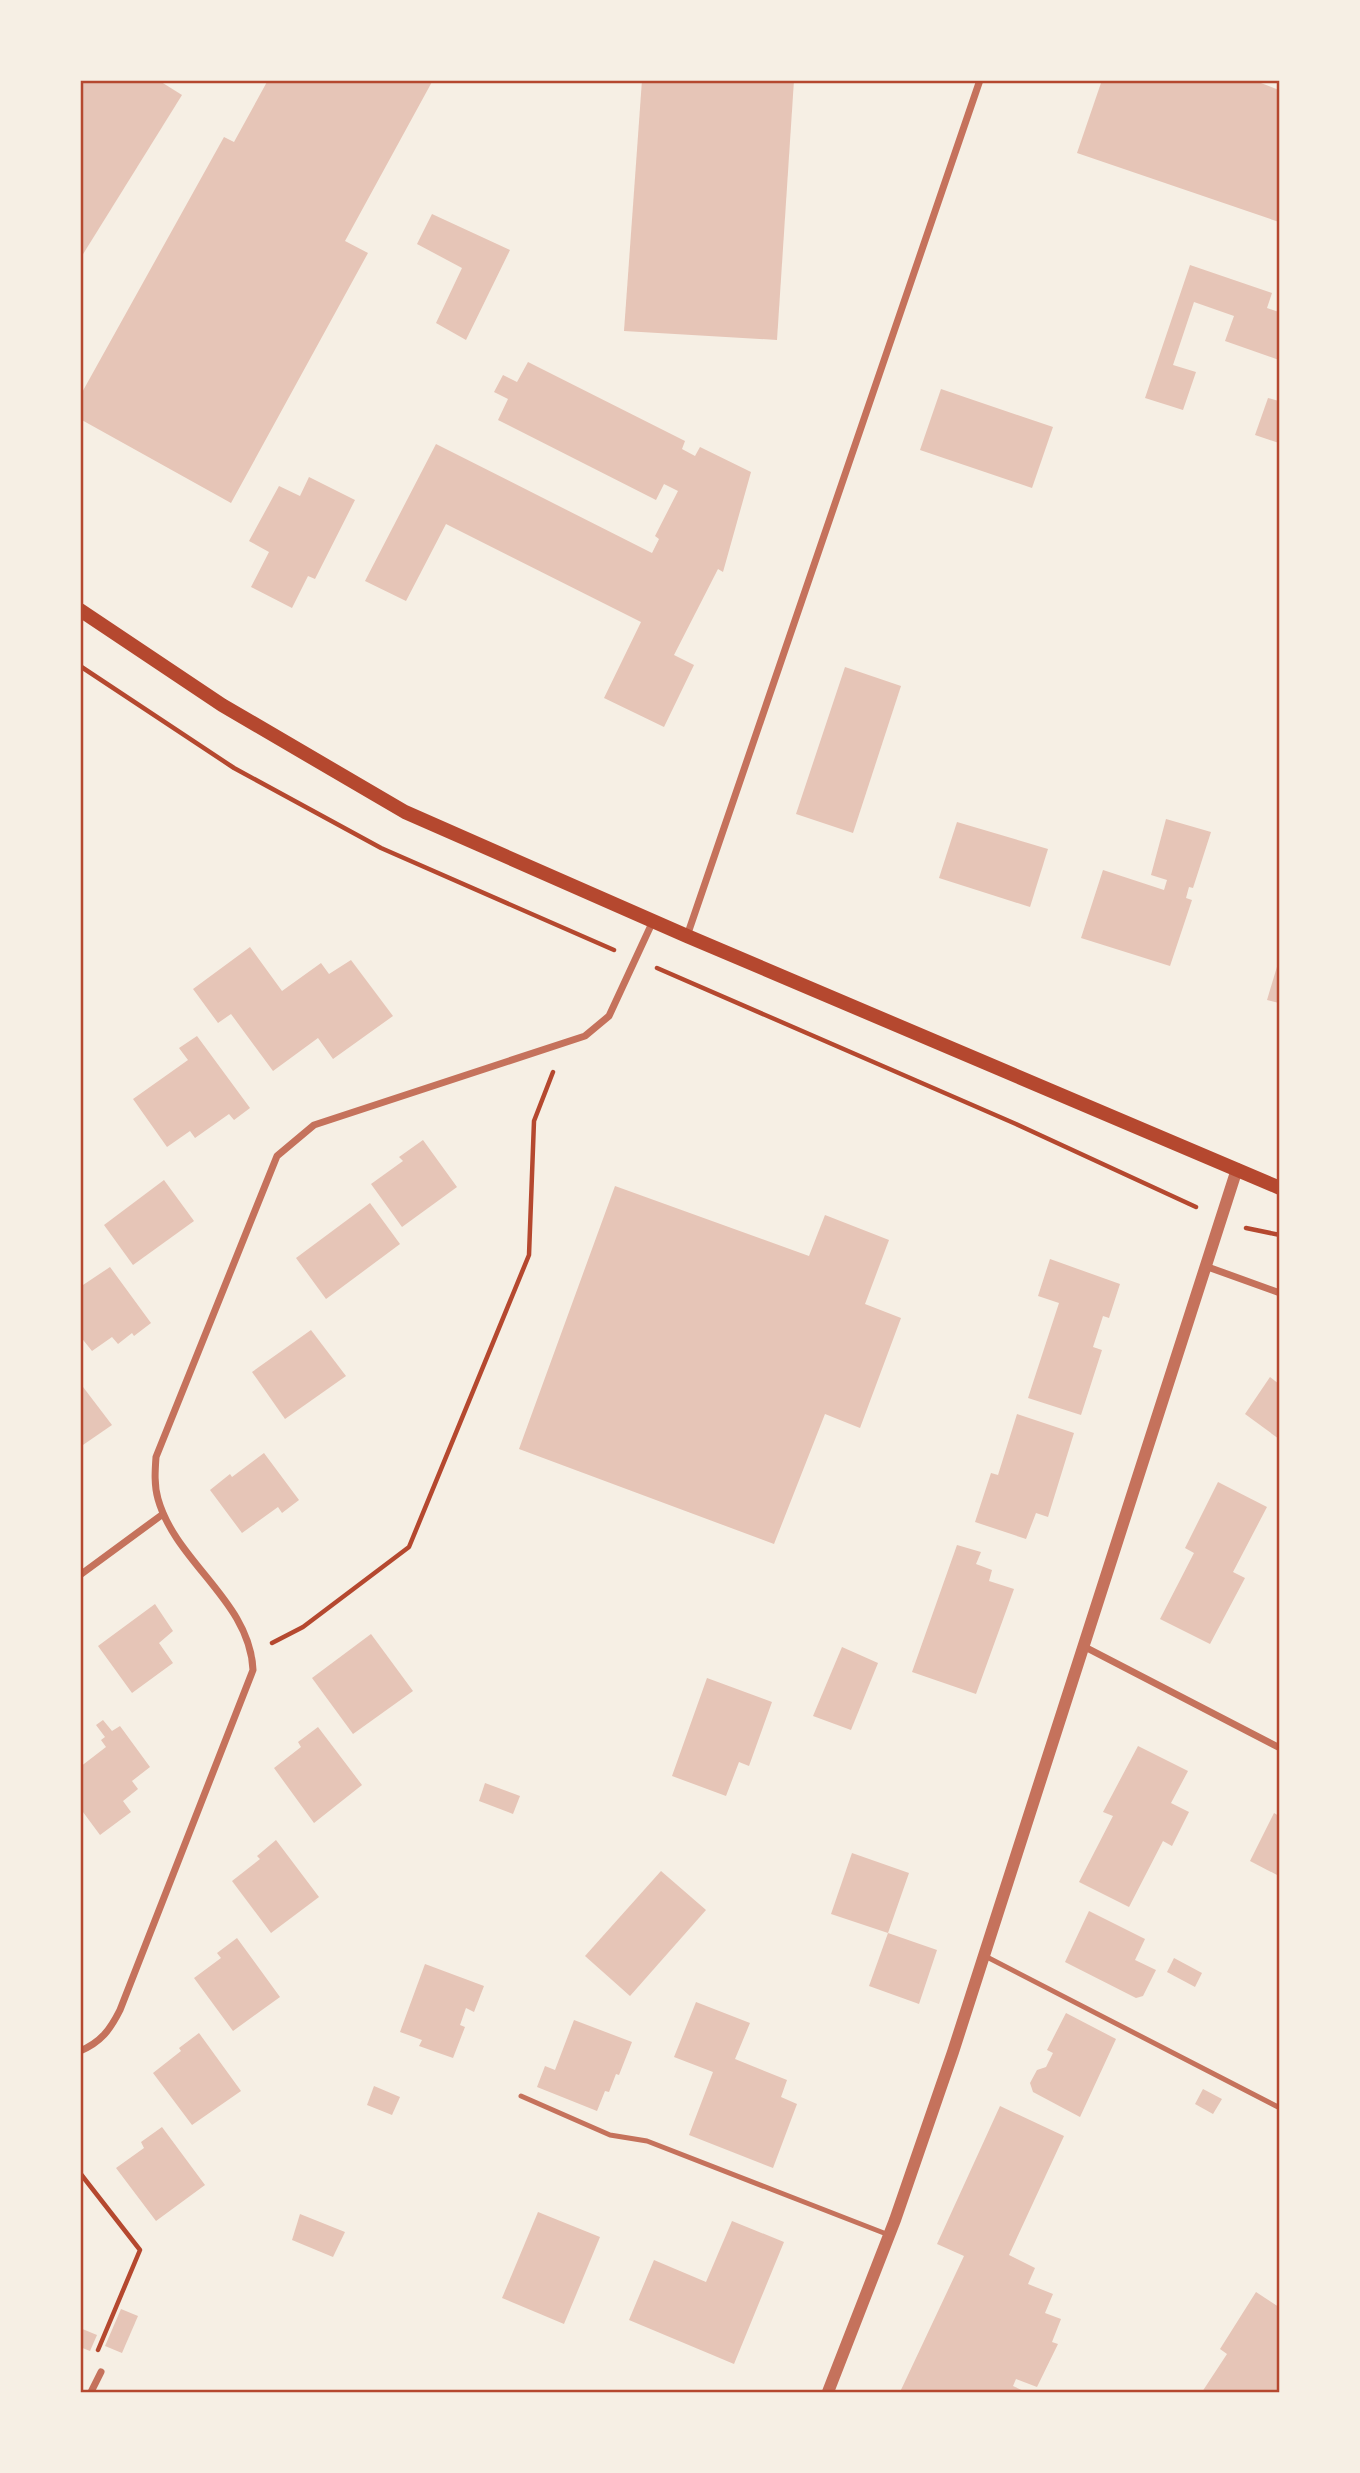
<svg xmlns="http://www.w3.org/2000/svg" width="1360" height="2473" font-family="'Noto Sans',sans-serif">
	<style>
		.building { fill: #e6c5b7 }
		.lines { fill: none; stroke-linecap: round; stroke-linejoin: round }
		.path { stroke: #b5482f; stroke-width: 4.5 }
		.service { stroke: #c5725c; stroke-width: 5 }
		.minor { stroke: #c5725c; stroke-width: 7 }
		.tertiary { stroke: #c5725c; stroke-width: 12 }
		.secondary { stroke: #b5482f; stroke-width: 14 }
		.neatline { fill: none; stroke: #b5482f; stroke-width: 2.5 }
	</style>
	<rect width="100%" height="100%" fill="#f6efe4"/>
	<g class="building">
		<path d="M80 80H158L182 95 80 259Z"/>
		<path d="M268 80H433L345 241 368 253 231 503 80 419V396L224 137 234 142Z"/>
		<path d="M642 80H794L777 340 624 331Z"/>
		<path d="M1102 80H1253L1279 90V222L1077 153Z"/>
		<path d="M432 214 510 250 466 340 436 323 462 268 417 244Z"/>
		<path d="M1190 265 1272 293 1267 308 1279 312V360L1225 341 1234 316 1194 302 1173 365 1196 372 1183 410 1145 398Z"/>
		<path d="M528 362 685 441 682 449 695 456 700 447 751 472 723 572 718 569 674 655 694 665 664 727 604 698 641 622 446 524 406 601 365 581 436 444 652 553 659 539 655 536 678 491 664 484 656 500 498 420 508 399 494 392 503 375 517 382Z"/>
		<path d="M941 389 1053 427 1032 488 920 450Z"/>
		<path d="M1268 398 1279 401V443L1255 435Z"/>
		<path d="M309 477 355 500 315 579 308 576 292 608 251 587 269 552 249 541 279 486 300 496Z"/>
		<path d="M845 667 901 686 853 833 796 814Z"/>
		<path d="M1166 819 1211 832 1193 888 1189 887 1186 898 1192 900 1170 966 1081 938 1103 870 1164 890 1167 880 1151 875Z"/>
		<path d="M957 822 1048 849 1030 907 939 878Z"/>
		<path d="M250 947 282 991 321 963 329 974 351 960 393 1016 333 1059 318 1038 273 1071 231 1014 218 1023 193 989Z"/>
		<path d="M1279 960V1003L1267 1000Z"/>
		<path d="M197 1036 250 1108 234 1120 229 1114 195 1138 190 1131 167 1147 133 1099 188 1060 179 1048Z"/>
		<path d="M423 1140 457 1187 402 1227 371 1184 403 1161 399 1157Z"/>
		<path d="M164 1180 194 1221 133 1265 104 1225Z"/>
		<path d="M615 1186 809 1256 825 1215 889 1240 865 1304 901 1318 860 1428 825 1414 774 1544 519 1449Z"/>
		<path d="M370 1203 400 1244 326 1299 296 1258Z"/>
		<path d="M1050 1259 1120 1284 1109 1318 1103 1316 1093 1347 1102 1350 1081 1415 1028 1398 1059 1303 1038 1296Z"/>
		<path d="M110 1267 151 1323 134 1336 132 1333 118 1344 112 1337 92 1351 80 1336V1287Z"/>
		<path d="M311 1330 346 1376 285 1419 252 1372Z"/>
		<path d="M1270 1377 1279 1384V1439L1245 1414Z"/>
		<path d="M80 1383 112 1425 80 1447Z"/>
		<path d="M1017 1414 1074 1433 1048 1517 1036 1513 1026 1539 975 1522 991 1473 998 1475Z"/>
		<path d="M264 1453 299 1500 282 1513 278 1507 242 1533 210 1490 230 1474 232 1477Z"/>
		<path d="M1218 1482 1267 1507 1233 1572 1245 1578 1210 1644 1160 1619 1194 1553 1185 1548Z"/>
		<path d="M957 1545 981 1552 976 1564 992 1570 989 1581 1014 1589 976 1694 912 1672Z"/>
		<path d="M155 1604 173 1631 159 1643 173 1663 132 1693 98 1646Z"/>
		<path d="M371 1634 413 1691 353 1734 312 1678Z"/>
		<path d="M842 1647 878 1663 851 1730 813 1716Z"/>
		<path d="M707 1678 772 1702 749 1766 739 1762 726 1796 672 1776Z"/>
		<path d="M103 1720 112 1731 120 1726 150 1767 132 1781 138 1789 123 1801 131 1812 100 1835 80 1808V1767L106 1747 101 1740 105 1737 96 1725Z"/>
		<path d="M318 1727 362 1785 314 1823 274 1768 301 1747 298 1742Z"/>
		<path d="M1138 1746 1188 1771 1171 1803 1189 1812 1172 1846 1163 1841 1129 1907 1079 1882 1113 1816 1103 1812Z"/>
		<path d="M485 1783 520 1796 513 1814 479 1801Z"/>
		<path d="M1274 1813 1279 1816V1876L1250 1861Z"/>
		<path d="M276 1840 319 1897 271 1933 232 1881 260 1859 257 1856Z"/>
		<path d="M852 1853 909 1873 888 1933 831 1914Z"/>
		<path d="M661 1871 706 1910 630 1996 585 1956Z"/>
		<path d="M1089 1911 1145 1939 1135 1960 1156 1970 1143 1996 1136 1998 1065 1962Z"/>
		<path d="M888 1933 937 1950 919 2004 869 1986Z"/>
		<path d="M237 1938 280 1997 233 2031 194 1978 221 1958 217 1953Z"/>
		<path d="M1174 1958 1202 1973 1195 1987 1167 1972Z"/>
		<path d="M425 1964 484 1986 474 2012 466 2008 460 2025 465 2027 453 2058 419 2046 422 2040 400 2032Z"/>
		<path d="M696 2002 750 2023 735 2059 787 2080 781 2097 797 2104 773 2168 689 2135 713 2072 674 2057Z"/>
		<path d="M1066 2013 1116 2039 1080 2117 1033 2092 1030 2083 1037 2070 1046 2067 1053 2053 1047 2050Z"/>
		<path d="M574 2020 632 2042 619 2075 616 2074 609 2092 605 2091 597 2111 537 2087 545 2066 555 2070Z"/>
		<path d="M199 2033 241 2091 192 2125 153 2073 181 2051 179 2048Z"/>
		<path d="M374 2086 400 2097 392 2115 367 2105Z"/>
		<path d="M1203 2089 1222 2099 1213 2114 1195 2104Z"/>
		<path d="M1000 2106 1064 2136 1009 2255 1035 2268 1028 2284 1053 2294 1045 2313 1061 2319 1052 2342 1058 2344 1037 2387 1016 2379 1013 2386 1026 2392H900L964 2256 937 2244Z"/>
		<path d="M162 2127 205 2185 156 2221 116 2168 144 2148 141 2142Z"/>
		<path d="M538 2212 600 2237 564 2324 502 2298Z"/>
		<path d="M300 2214 345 2232 333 2257 292 2240Z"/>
		<path d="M732 2221 784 2242 734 2364 629 2320 654 2260 706 2282Z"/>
		<path d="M1256 2292 1279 2307V2392H1202L1227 2354 1220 2349Z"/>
		<path d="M121 2309 138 2316 122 2353 105 2346Z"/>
		<path d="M80 2328 97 2335 90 2351 80 2347Z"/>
	</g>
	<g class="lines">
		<g class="path">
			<path d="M80 666 234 768 381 848 614 950"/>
			<path d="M657 968 1016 1124 1196 1207"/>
			<path d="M1246 1228 1280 1235"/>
			<path d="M272 1643 303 1627 409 1547 529 1255 534 1121 553 1072"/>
			<path d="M80 2173 140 2250 98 2350"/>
		</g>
		<g class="service">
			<path d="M983 1955 1280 2108"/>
			<path d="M521 2096 610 2135 647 2141 889 2235"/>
		</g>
		<g class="minor">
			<path d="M687 936 980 80"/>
			<path d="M1205 1266 1280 1293"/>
			<path d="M80 1575 163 1514"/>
			<path d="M1083 1646 1280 1748"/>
			<path d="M80 2051C101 2042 110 2030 120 2010L253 1670C250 1601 176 1563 158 1499 154 1485 155 1471 156 1457L277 1156 314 1125 585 1036 609 1016 653 921"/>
			<path d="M91 2392 101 2372"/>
		</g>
		<path class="tertiary" d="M828 2392 895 2220 953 2052 1237 1169"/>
		<path class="secondary" d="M80 610 222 705 405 812 687 936 1280 1188"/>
	</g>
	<rect width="1360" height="2473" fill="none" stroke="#f6efe4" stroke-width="164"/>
	<rect x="82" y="82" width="1196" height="2309" class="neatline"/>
</svg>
